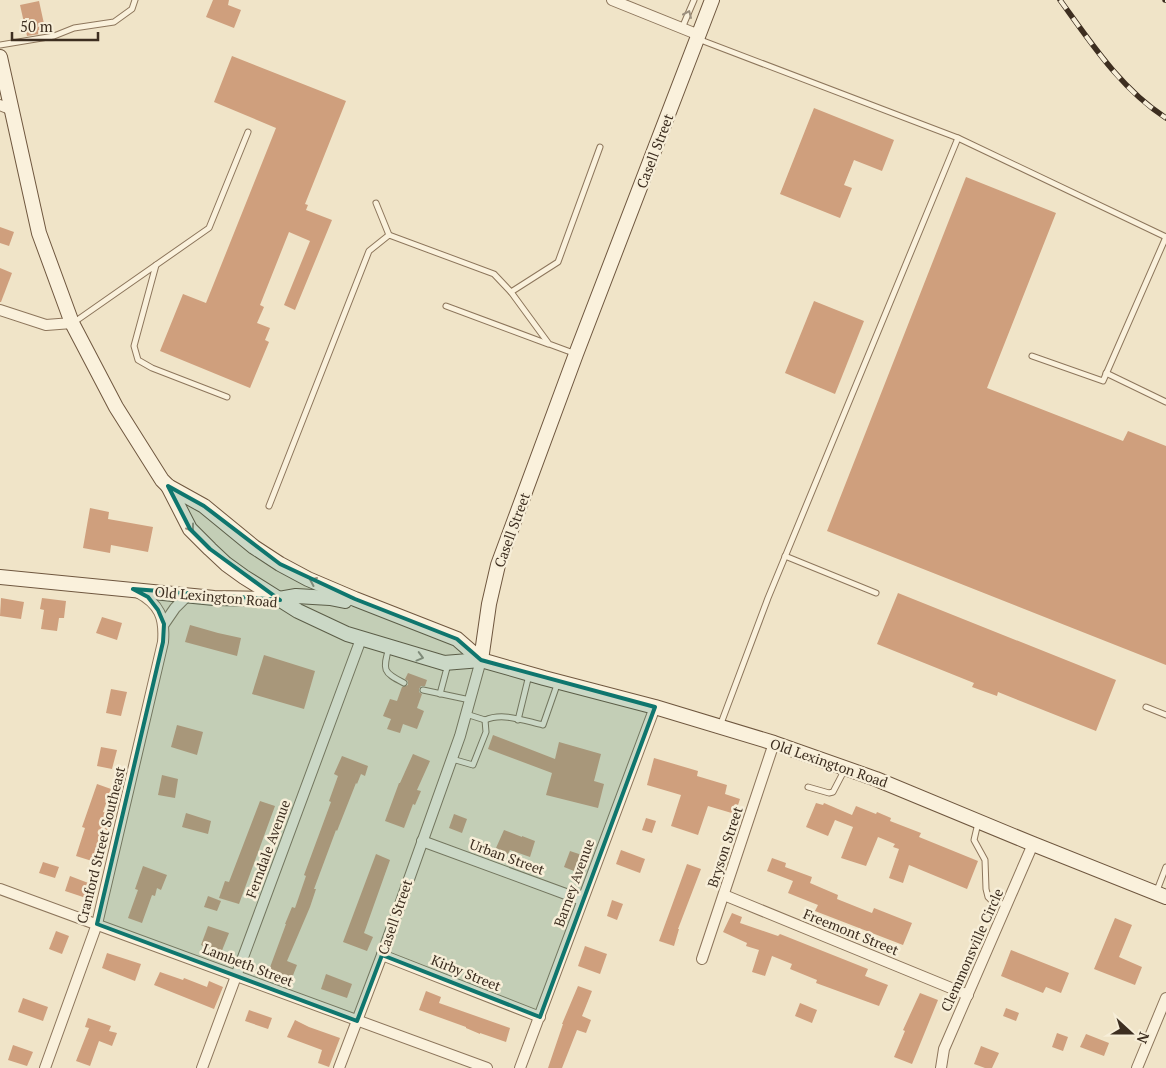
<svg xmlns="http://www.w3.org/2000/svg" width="1166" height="1068" font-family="'PT Serif',serif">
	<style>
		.building { fill: #cf9f7d }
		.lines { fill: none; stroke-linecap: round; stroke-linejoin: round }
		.lane-casing { stroke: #8d765c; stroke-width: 7 }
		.street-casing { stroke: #8d765c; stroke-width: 12 }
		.secondary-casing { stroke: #6f573f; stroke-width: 16 }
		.lane { stroke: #faf1dc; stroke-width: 5 }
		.street { stroke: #faf1dc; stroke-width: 10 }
		.secondary { stroke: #faf1dc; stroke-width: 14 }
		.rail-casing { stroke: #3d2e20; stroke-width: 5.5 }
		.rail { stroke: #f7eed8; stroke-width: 4; stroke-dasharray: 11; stroke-linecap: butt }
		.oneway { stroke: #9c907e }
		.marked { fill: #0f766e; fill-opacity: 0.2; stroke: #0f766e; stroke-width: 4; stroke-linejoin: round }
		.labels { text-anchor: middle; stroke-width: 5; stroke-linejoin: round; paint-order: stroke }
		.street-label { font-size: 14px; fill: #3d2e20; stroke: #f7eed8 }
	</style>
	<rect width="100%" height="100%" fill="#f0e4c8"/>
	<g class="building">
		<path d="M213 0H229L228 5 241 10 234 28 206 17Z"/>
		<path d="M39 1 46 33 27 36 20 5Z"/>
		<path d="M232 56 346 101 305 204 308 205 306 210 332 220 295 310 284 305 310 241 289 232 260 305 264 307 257 323 270 328 265 340 269 342 250 388 160 351 183 294 206 303 276 128 214 102Z"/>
		<path d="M814 108 894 140 882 171 854 160 844 185 852 188 840 218 780 194Z"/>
		<path d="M966 177 1056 213 987 388 1123 441 1128 431 1166 446V665L827 531Z"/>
		<path d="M0 227 14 232 9 246 0 243Z"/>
		<path d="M0 268 12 273 1 302H0Z"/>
		<path d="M814 301 864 321 835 394 785 373Z"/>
		<path d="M90 508 109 512 108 519 153 527 148 552 111 545 110 553 83 548Z"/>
		<path d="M898 593 1116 680 1096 731 998 692 997 696 972 687 974 683 877 644Z"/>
		<path d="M1 598 24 602 21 619 0 616Z"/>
		<path d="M42 598 66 601 64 618H59L57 631 41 629 44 610 40 609Z"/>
		<path d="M102 617 122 623 117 640 96 633Z"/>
		<path d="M190 625 218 633 241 638 237 656 185 642Z"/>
		<path d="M264 655 315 671 304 709 252 694Z"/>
		<path d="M408 673 427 680 425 686H421L419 689V692L422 694 417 708 424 711 417 729 403 724 400 733 387 729 391 719 383 716 390 699 397 701 402 687 408 685V681L405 679Z"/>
		<path d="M111 689 127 692 121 716 106 713Z"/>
		<path d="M177 725 203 732 197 755 171 747Z"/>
		<path d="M493 735 555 759 559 742 601 754 594 781 604 784 598 808 546 795 552 773 488 749Z"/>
		<path d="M101 747 117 750 112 769 97 766Z"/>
		<path d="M413 754 430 761 417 790 421 791 415 805 413 804 404 828 385 821 399 783H400Z"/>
		<path d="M342 756 368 766 365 776 361 774 357 784 356 783 337 831 336 830 314 889H316L310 907 287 961 297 965 292 978 269 970 286 924H285L292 907 295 908 306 876 304 875 331 802 329 801 338 776 334 774Z"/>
		<path d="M654 758 698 771 697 776 727 785 725 794 740 799 735 814 708 806 698 835 671 826 681 795 647 785Z"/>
		<path d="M162 775 178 779 175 798 158 795Z"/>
		<path d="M97 784 111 789 103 812 115 816 110 831 103 829 92 861 76 856 85 828 82 827Z"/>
		<path d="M260 801 275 806 239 904 219 898 225 881 229 882Z"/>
		<path d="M816 803 823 805 824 803 852 815 856 806 876 814 877 812 891 818 890 821 921 833 919 837 978 861 967 889 909 865 903 883 889 878 899 849 893 847 895 844 878 837 866 866 841 858 853 827 835 820 828 836 806 827Z"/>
		<path d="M186 813 211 821 208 834 182 827Z"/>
		<path d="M454 814 467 819 462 833 449 828Z"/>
		<path d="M646 818 656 821 652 833 642 830Z"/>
		<path d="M504 830 522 837V836L535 841 530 857 510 850 508 854 496 848Z"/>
		<path d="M621 850 645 859 640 873 616 864Z"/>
		<path d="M570 851 585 856 579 873 564 867Z"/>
		<path d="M376 854 390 860 364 933 373 937 367 951 343 942Z"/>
		<path d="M772 858 786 863 785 867 812 877 810 883 838 895 837 899 872 913 874 908 912 923 903 945 815 911 818 905 788 893 793 881 767 871Z"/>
		<path d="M43 862 59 867 55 878 39 873Z"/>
		<path d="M687 864 701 869 678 929H679L674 946 659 941Z"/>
		<path d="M143 866 167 875 161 890 157 888 155 896 152 895 142 923 128 918 138 890 135 889Z"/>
		<path d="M70 876 91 884 86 898 65 891Z"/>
		<path d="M208 896 221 901 217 911 204 907Z"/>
		<path d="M612 900 623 904 617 920 607 916Z"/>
		<path d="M732 913 742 917 740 923 778 936 780 934 868 969 865 976 888 985 879 1006 816 983 817 980 790 969 792 964 772 956 765 976 752 972 759 950 746 946 747 943 723 932Z"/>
		<path d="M1115 918 1132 925 1119 957 1142 967 1135 985 1094 969Z"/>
		<path d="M208 926 229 933 221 953 201 945Z"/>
		<path d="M56 931 69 936 62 954 49 949Z"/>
		<path d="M585 946 607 954 600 974 578 966Z"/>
		<path d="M1011 950 1069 973 1061 993 1046 987 1043 993 1001 976Z"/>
		<path d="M107 953 141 964 135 981 102 968Z"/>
		<path d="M160 972 183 980 184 978 207 987 209 981 223 987 214 1009 154 985Z"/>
		<path d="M326 974 352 984 347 998 321 989Z"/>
		<path d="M578 986 592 991 582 1016 591 1020 586 1033 577 1030 562 1068H548L563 1024H562Z"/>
		<path d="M426 991 441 997 439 1003 510 1028 506 1042 480 1033V1034L466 1028V1027L419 1010Z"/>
		<path d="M920 993 938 1000 912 1064 894 1057 905 1031 903 1030Z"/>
		<path d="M23 998 48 1007 43 1021 18 1012Z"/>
		<path d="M800 1003 817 1010 812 1023 795 1016Z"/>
		<path d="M1006 1008 1019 1013 1016 1021 1003 1016Z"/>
		<path d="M249 1010 272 1018 268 1029 245 1021Z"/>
		<path d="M88 1018 111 1026 109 1031 117 1033 112 1046 99 1041 90 1066 76 1061 89 1028 85 1027Z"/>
		<path d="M295 1020 309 1027 340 1038 329 1067 318 1063 322 1050 287 1037Z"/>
		<path d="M1057 1033 1068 1037 1063 1051 1052 1047Z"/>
		<path d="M1086 1034 1109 1043 1104 1056 1080 1047Z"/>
		<path d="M13 1045 33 1052 27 1066 8 1060Z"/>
		<path d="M981 1046 999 1053 992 1068H985L974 1064Z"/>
	</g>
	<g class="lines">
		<g class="lane-casing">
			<g id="lane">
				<path d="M682 28 694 0"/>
				<path d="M698 39 958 138"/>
				<path d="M0 45 54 36 74 28 114 22 132 9 135 0"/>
				<path d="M376 203 389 235"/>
				<path d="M156 265 134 346 138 360 152 368 227 397"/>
				<path d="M511 292 558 262 600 147"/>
				<path d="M446 306 548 344"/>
				<path d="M73 323 209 228 248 132"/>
				<path d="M1032 356 1103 381 1166 237"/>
				<path d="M1106 373 1166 402"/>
				<path d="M269 506 369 251 389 235 494 274 511 292 549 344 576 354"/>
				<path d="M785 556 876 593"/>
				<path d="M389 647C383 670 382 672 404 683"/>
				<path d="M423 690 470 700"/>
				<path d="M440 694 448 664"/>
				<path d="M1146 707 1166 715"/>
				<path d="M466 714 485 720C503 712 525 721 543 725L558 682"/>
				<path d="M518 720 529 675"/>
				<path d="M720 726 768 598 958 138 1166 237"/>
				<path d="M452 759 473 765 486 732 485 720"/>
				<path d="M808 787 829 793 833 792 845 769"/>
				<path d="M978 823 974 840 985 860 986 889 988 897 991 900 1006 905"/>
				<path d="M1156 893 1166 867"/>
			</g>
		</g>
		<g class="street-casing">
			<g id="street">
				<path d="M612 0 699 35"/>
				<path d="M0 105 12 110"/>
				<path d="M0 310 46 325 72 323"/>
				<path d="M164 624 175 608 188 595"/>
				<path d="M422 841 582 900"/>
				<path d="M0 889 487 1068"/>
				<path d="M724 895 968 995"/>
				<path d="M382 955 540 1017"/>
				<path d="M702 959 774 743"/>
				<path d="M45 1068 97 924 163 642C165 618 160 604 137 592"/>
				<path d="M202 1068 361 639"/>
				<path d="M339 1068 382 955 460 736 481 660"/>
				<path d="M520 1068 655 707"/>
				<path d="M941 1068 944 1049 1033 844"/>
				<path d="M1137 1068 1166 998"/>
			</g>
		</g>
		<g class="secondary-casing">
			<g id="secondary">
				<path d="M0 57 39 233 72 323 116 407 162 480 168 486 204 506 254 547 280 564 308 579 355 599 457 639 481 660"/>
				<path d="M168 486 190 529 210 549 226 564 244 577 298 611 347 634 444 663 481 660 544 678 655 707 774 743 876 779 1033 844 1166 897"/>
				<path d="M0 577 214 598 279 599 296 596 330 598 345 601"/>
				<path d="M481 660 489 604 498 565 576 354 712 0"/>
			</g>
		</g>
		<use href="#lane" class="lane"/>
		<use href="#street" class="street"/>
		<use href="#secondary" class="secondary"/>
		<g class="rail-casing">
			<g id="rail">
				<path d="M1060 0C1091 43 1121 89 1166 118"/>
				<path d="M1165 0H1166"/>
			</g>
		</g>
		<use href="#rail" class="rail"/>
	</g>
	<defs><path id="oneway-chevron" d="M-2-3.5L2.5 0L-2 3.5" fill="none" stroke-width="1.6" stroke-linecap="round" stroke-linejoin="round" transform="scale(1.25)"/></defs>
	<g class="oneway">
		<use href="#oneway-chevron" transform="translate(688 14) rotate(-66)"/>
		<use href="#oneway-chevron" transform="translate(191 528) rotate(54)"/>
		<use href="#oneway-chevron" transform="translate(313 581) rotate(-156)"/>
		<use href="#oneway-chevron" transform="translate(420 657) rotate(15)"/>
	</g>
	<path class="marked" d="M168 486 204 506 280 564 355 599 457 639 481 660 655 707 540 1017 382 955 357 1021 97 924 163 642 164 624 158 610 148 597 133 589 280 600 210 549 190 529Z"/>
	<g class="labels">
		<g class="street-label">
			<text transform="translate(655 151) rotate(-69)" y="5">Casell Street</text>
			<text transform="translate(512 530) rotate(-70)" y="5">Casell Street</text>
			<text transform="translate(216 597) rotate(5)" y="5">Old Lexington Road</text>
			<text transform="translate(829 763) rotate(19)" y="5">Old Lexington Road</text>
			<text transform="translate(101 845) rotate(-76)" y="5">Cranford Street Southeast</text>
			<text transform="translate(725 847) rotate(-72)" y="5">Bryson Street</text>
			<text transform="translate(268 849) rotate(-70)" y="5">Ferndale Avenue</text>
			<text transform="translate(507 857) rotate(20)" y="5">Urban Street</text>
			<text transform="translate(574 883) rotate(-70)" y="5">Barney Avenue</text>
			<text transform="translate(395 917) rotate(-71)" y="5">Casell Street</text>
			<text transform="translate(851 932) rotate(22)" y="5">Freemont Street</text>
			<text transform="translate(972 950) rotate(-66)" y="5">Clemmonsville Circle</text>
			<text transform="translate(248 965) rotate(21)" y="5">Lambeth Street</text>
			<text transform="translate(466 973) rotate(22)" y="5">Kirby Street</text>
		</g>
	</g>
	<g transform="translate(1131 1033) rotate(111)" stroke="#f7eed8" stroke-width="4" paint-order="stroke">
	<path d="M0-4L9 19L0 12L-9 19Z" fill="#3d2e20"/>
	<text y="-8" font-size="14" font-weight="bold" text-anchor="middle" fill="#3d2e20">N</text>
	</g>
	<path d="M12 32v8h86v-8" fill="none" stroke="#3d2e20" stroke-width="2.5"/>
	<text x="20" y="32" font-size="15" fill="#3d2e20" stroke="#f7eed8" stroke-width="4" paint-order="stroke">50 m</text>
</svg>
